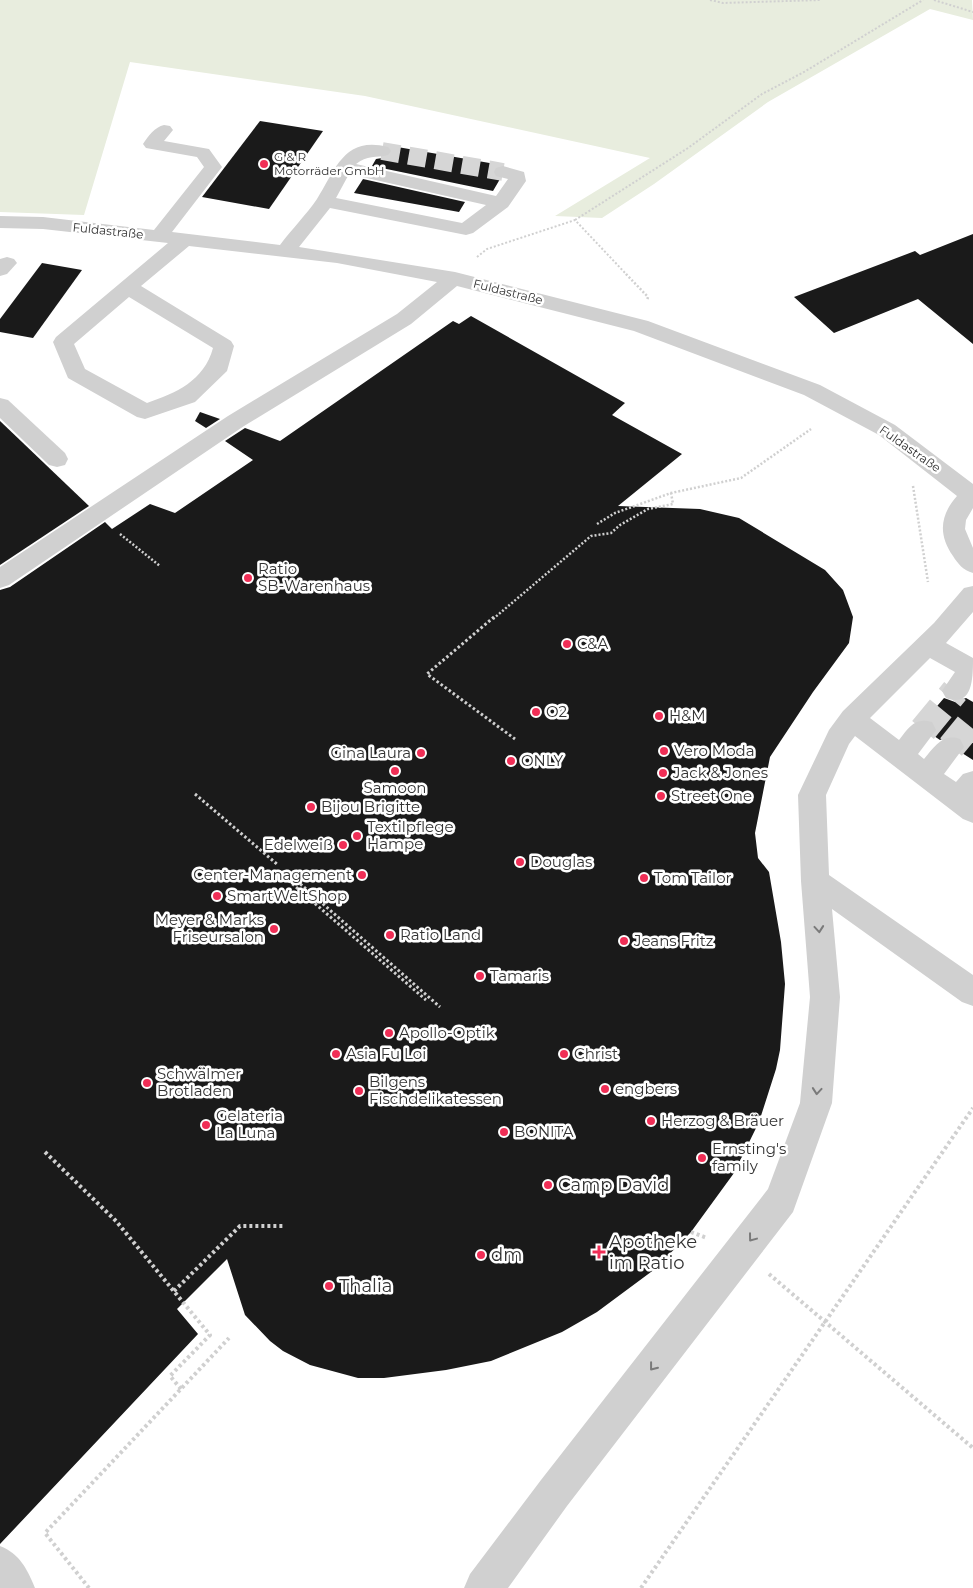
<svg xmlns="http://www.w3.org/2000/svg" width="973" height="1588" font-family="Montserrat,sans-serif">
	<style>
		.green { fill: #e8edde }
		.building { fill: #1a1a1a }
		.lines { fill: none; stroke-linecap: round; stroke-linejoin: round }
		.minor-tunnel-far1 { stroke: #d6d6d6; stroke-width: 18; stroke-dasharray: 18 9; stroke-linecap: butt }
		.minor-tunnel { stroke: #d6d6d6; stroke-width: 28; stroke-dasharray: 28 14; stroke-linecap: butt }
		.path-far3 { stroke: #d0d0d0; stroke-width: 2; stroke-dasharray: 2 2; stroke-linecap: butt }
		.path-far2 { stroke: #d0d0d0; stroke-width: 2.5; stroke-dasharray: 2 2; stroke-linecap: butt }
		.path-far1 { stroke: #d0d0d0; stroke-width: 3; stroke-dasharray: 2.5 2.5; stroke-linecap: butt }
		.path { stroke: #d0d0d0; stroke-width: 4; stroke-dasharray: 3 3; stroke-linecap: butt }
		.minor { fill: #d0d0d0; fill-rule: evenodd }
		.oneway { stroke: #7a7a7a }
		.poi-dot { fill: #f02e56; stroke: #fff; stroke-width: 2 }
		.labels { text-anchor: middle; stroke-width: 5; stroke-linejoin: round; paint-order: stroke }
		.far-poi-label { font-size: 12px; fill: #333; stroke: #fff; text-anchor: start }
		.far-street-label { font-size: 12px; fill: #333; stroke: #fff }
		.poi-label { font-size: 15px; fill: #333; stroke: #fff; text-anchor: start }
		.near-poi-label { font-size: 18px; fill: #333; stroke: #fff; text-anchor: start }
	</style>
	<rect width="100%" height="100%" fill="#fff"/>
	<path class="green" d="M0 0H972L973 20 930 9 768 102 654 184 602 218 555 216 650 158 365 96 130 62 84 215 0 212Z"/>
	<g class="building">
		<path d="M260 121 323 131 269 209 202 197Z"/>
		<path d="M386 145 501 165 495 166 492 171 494 177 500 179 493 191 372 166 376 159 388 157 392 152 390 146Z"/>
		<path d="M363 179 465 202 459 212 354 193Z"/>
		<path d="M973 234V344L918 299 834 333 794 297 915 251 920 255Z"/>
		<path d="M42 263 82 270 33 338 0 332V319Z"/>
		<path d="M471 316 625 403 612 415 682 454 618 506 700 509 739 518 825 570 843 590 853 617 849 643 813 692 770 757 755 833 758 858 769 872 781 942 785 984 780 1050 776 1069 759 1122 734 1173 691 1232 655 1269 597 1312 562 1332 491 1361 446 1370 384 1378H358L310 1365 283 1351 270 1341 245 1315 227 1259 177 1309 198 1334 0 1544V590L10 587 105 522 112 529 150 504 175 513 253 460 225 441 245 428 280 441 453 321 459 324Z"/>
		<path d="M200 412 220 419 206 428 195 421Z"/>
		<path d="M0 421 89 506 0 565Z"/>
		<path d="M944 698 955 702 966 698 973 702V760L962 753 966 746 960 737 949 736 940 740 934 736 938 729 934 721 926 719Z"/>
	</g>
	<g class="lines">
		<path class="minor-tunnel-far1" d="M382 151 503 172"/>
		<g class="minor-tunnel">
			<path d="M923 730 955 691"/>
			<path d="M951 747 973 720"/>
		</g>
		<g class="path-far3">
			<path d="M710 0 723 3 820 0"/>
			<path d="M934 0 973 12"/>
			<path d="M575 220 688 148 762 94 804 72 923 0"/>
			<path d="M477 257 487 249 575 220 627 275"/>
		</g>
		<g class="path-far2">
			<path d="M626 274 648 297 647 301"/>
			<path d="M913 486 928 582"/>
			<path d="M597 524 615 513 671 493 741 478 811 429"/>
			<path d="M120 534 160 566"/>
			<path d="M493 619 591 536 611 533 620 525 648 509 673 504 671 493"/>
		</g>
		<g class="path-far1">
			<path d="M494 617 427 674 515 739"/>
			<path d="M195 794 278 865"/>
			<path d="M281 874 426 1000"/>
			<path d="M289 874 440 1007"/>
		</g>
		<g class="path">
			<path d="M45 1152 116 1221 210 1335 170 1376 181 1389"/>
			<path d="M691 1232 707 1238"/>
			<path d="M769 1274 973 1448"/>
			<path d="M174 1291 240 1226H284"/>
			<path d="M89 1588 45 1533 229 1338"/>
			<path d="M641 1588 973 1108"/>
		</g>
		<g class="minor">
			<path d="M164 125 170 126 173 130 164 141 209 149 222 167 172 232 280 245C292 229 306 215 317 199 336 169 344 136 388 147L391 151 388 155C376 158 367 155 356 164L496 196 508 179 496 176 494 172 496 168 503 166 524 172 526 181 508 207 473 233 466 235 330 208 299 247 455 272 648 321 820 385 895 425 973 484V508L966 520 965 529 973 548V573C963 570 958 564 953 556 938 535 940 515 957 496L879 435 804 395 634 331 457 286 411 324 244 426 9 585 0 588V567L228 416 397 314 437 282 337 263 189 246 141 286 231 341 234 346 227 371 195 402 145 419 137 417 68 378 53 342 56 337 168 243 43 229 0 228V216L43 217 154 230 204 167 197 157 146 148 143 144C148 136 155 127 164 125ZM349 174 486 205 462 223 336 198ZM129 297 213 348C204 381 176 393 147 403L85 369 74 344Z"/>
			<path d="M7 257 14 259 17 263 7 274 0 276V259Z"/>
			<path d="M0 398 8 400 65 453 68 459 65 465 57 467 49 465 0 418Z"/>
			<path d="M973 586V612L946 643 973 658C973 678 973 708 946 698L942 691 955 672 930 658 870 718 899 740C909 727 915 717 932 722L936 730 918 754 924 759C935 746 943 733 960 739L964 747 944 774 956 782 963 774 973 771V823L963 819 855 736 849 744 826 795 829 875 973 975V1006L962 1002 832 909 840 997 832 1103 793 1212 567 1506 508 1588H464L470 1574 541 1480 768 1189 800 1103 810 997 801 881 798 795 829 730 843 711 934 623 964 588Z"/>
			<path d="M0 1546C20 1554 27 1569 35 1588H0Z"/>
		</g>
	</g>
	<defs><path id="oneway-chevron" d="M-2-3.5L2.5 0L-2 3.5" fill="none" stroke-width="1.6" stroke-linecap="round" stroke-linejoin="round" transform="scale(1.25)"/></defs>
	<g class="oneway">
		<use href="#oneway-chevron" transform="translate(819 929) rotate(85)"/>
		<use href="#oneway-chevron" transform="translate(817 1091) rotate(95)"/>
		<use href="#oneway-chevron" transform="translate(752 1238) rotate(127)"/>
		<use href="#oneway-chevron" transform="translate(653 1367) rotate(128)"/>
	</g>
	<g class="poi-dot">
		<circle cx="264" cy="164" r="5"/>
		<circle cx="248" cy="578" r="5"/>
		<circle cx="567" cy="644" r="5"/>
		<circle cx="536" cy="712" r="5"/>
		<circle cx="659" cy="716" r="5"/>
		<circle cx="664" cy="751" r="5"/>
		<circle cx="421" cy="753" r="5"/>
		<circle cx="511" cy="761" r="5"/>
		<circle cx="395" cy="771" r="5"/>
		<circle cx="663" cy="773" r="5"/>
		<circle cx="661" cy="796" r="5"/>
		<circle cx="311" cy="807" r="5"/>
		<circle cx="357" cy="836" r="5"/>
		<circle cx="343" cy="845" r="5"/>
		<circle cx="520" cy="862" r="5"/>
		<circle cx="362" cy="875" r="5"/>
		<circle cx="644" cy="878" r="5"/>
		<circle cx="217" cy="896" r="5"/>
		<circle cx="274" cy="929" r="5"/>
		<circle cx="390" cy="935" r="5"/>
		<circle cx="624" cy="941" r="5"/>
		<circle cx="480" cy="976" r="5"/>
		<circle cx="389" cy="1033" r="5"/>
		<circle cx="336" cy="1054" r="5"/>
		<circle cx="564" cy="1054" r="5"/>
		<circle cx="147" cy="1083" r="5"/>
		<circle cx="605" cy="1089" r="5"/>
		<circle cx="359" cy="1091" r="5"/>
		<circle cx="651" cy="1121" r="5"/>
		<circle cx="206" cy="1125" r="5"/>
		<circle cx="504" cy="1132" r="5"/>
		<circle cx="702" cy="1158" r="5"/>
		<circle cx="548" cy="1185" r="5"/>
		<path d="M596.5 1244.5h5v5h5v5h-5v5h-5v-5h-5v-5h5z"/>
		<circle cx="481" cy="1255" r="5"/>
		<circle cx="329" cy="1286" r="5"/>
	</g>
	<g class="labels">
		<g class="far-poi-label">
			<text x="274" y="161">G &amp; R<tspan x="274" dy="14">Motorräder GmbH</tspan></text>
		</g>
		<g class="far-street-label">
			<text transform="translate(108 231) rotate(6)" y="4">Fuldastraße</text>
			<text transform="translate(508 292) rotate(14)" y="4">Fuldastraße</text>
			<text transform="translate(910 449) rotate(35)" y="4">Fuldastraße</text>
		</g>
		<g class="poi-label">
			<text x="258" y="574">Ratio<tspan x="258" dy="17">SB-Warenhaus</tspan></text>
			<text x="577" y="649">C&amp;A</text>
			<text x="546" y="717">O2</text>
			<text x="669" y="721">H&amp;M</text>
			<text x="674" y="756">Vero Moda</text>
			<text x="411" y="758" text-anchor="end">Gina Laura</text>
			<text x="521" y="766">ONLY</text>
			<text x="673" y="778">Jack &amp; Jones</text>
			<text x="395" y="793" text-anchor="middle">Samoon</text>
			<text x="671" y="801">Street One</text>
			<text x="321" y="812">Bijou Brigitte</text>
			<text x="367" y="832">Textilpflege<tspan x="367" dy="17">Hampe</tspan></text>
			<text x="333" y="850" text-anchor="end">Edelweiß</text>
			<text x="530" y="867">Douglas</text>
			<text x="352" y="880" text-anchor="end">Center-Management</text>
			<text x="654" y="883">Tom Tailor</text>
			<text x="227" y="901">SmartWeltShop</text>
			<text x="264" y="925" text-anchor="end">Meyer &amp; Marks<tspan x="264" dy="17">Friseursalon</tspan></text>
			<text x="400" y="940">Ratio Land</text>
			<text x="634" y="946">Jeans Fritz</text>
			<text x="490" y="981">Tamaris</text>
			<text x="399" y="1038">Apollo-Optik</text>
			<text x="346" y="1059">Asia Fu Loi</text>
			<text x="574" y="1059">Christ</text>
			<text x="157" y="1079">Schwälmer<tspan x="157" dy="17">Brotladen</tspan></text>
			<text x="369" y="1087">Bilgens<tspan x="369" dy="17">Fischdelikatessen</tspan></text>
			<text x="615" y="1094">engbers</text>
			<text x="216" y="1121">Gelateria<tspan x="216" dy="17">La Luna</tspan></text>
			<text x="661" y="1126">Herzog &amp; Bräuer</text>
			<text x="514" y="1137">BONITA</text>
			<text x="712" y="1154">Ernsting's<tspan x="712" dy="17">family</tspan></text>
		</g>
		<g class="near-poi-label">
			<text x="558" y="1191">Camp David</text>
			<text x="609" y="1248">Apotheke<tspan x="609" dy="21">im Ratio</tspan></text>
			<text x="491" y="1261">dm</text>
			<text x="339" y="1292">Thalia</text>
		</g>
	</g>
</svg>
